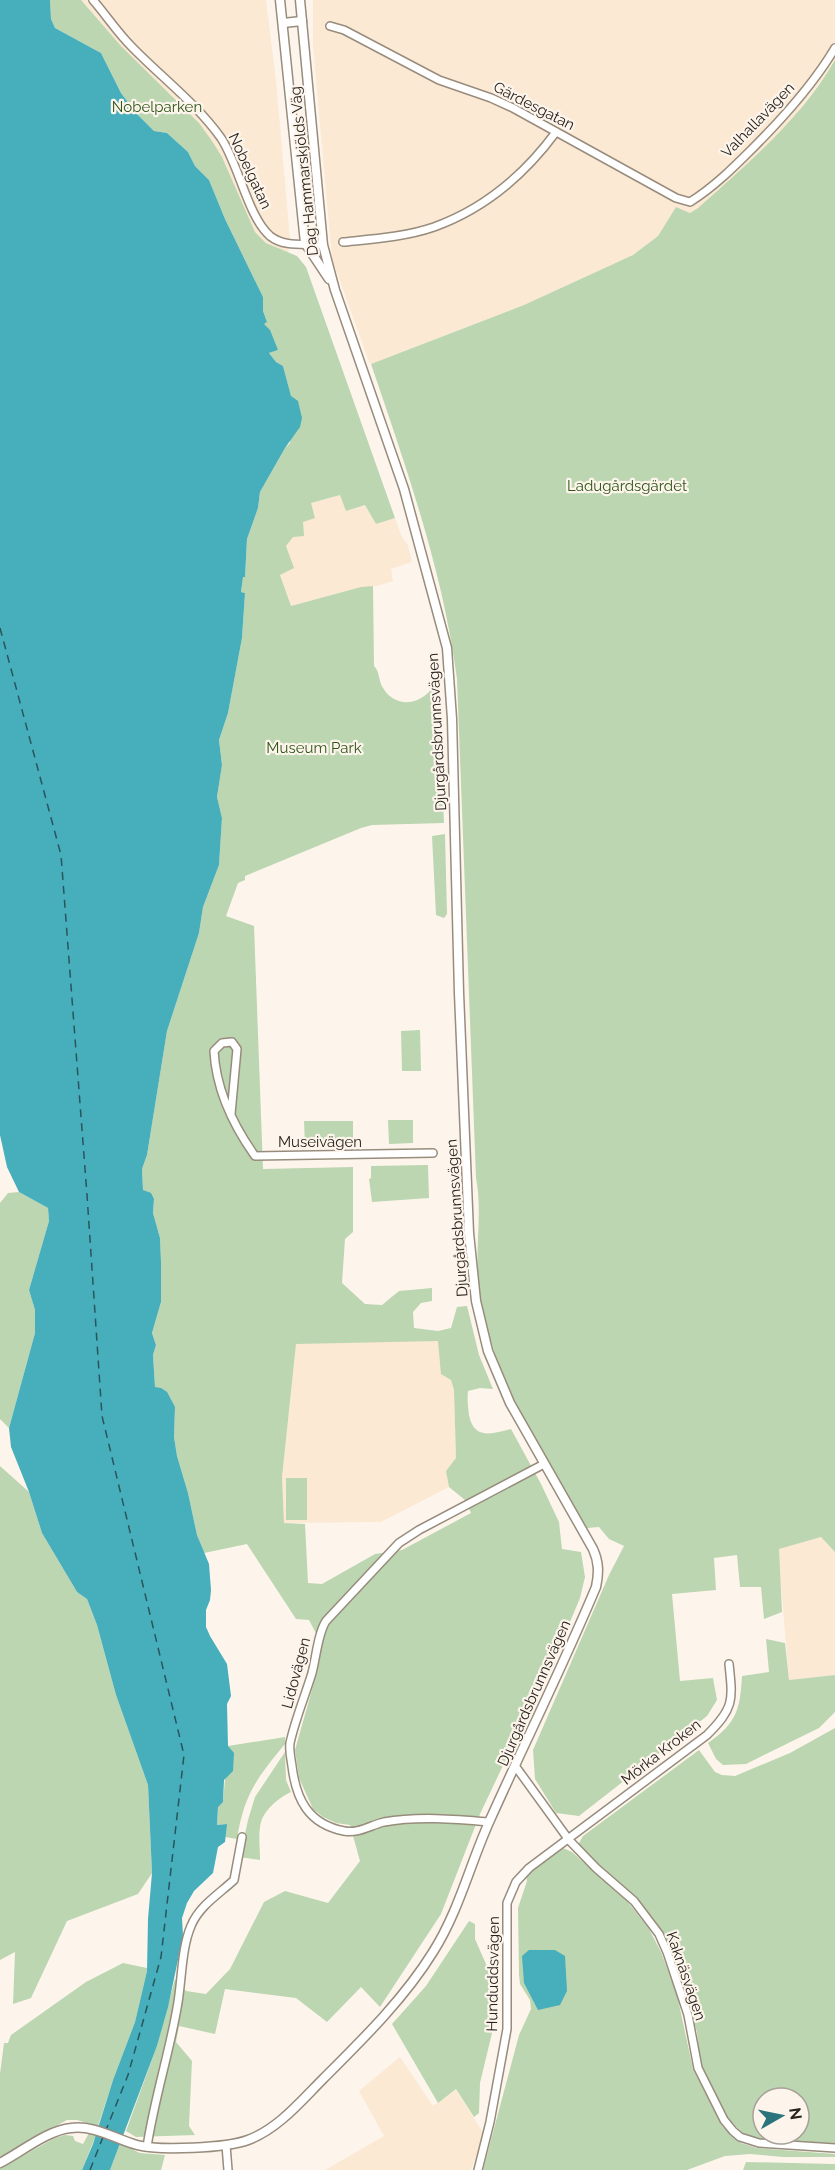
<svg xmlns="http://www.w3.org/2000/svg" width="835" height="2170" font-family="Raleway,sans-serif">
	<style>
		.built { fill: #fbe9d3 }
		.green { fill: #bbd6b0; fill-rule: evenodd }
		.water { fill: #47aebc }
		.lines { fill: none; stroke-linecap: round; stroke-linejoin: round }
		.ferry { stroke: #29555c; stroke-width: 1.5; stroke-dasharray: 8 6; stroke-linecap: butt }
		.minor-casing { stroke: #988c7d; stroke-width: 10 }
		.tertiary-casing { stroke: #988c7d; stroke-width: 11 }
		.minor { stroke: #fff; stroke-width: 7 }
		.tertiary { stroke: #fff; stroke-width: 8 }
		.labels { text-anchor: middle; stroke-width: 4.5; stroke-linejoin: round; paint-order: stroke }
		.street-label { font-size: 15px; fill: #28231d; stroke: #fdf5ec }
		.park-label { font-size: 15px; fill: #2f5619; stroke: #fdf5ec }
	</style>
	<rect width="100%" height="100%" fill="#fdf5ec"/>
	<g class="built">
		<path d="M81 0H266L276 80 290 239 288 253 266 243 255 232 222 157 199 123 121 46Z"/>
		<path d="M313 0H835V60L827 73 792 119 760 153 698 208 690 213 676 207 658 236 633 255 524 305 371 364 369 362 332 259 313 46Z"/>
		<path d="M340 495 346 511 365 505 376 524 395 518 402 537 408 545 412 562 391 569 393 581 377 586 361 587 291 606 280 574 293 568 286 546 303 522 311 503Z"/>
		<path d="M438 1340 454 1390 456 1458 446 1471 449 1487 381 1522 284 1523 282 1477 296 1344Z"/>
		<path d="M821 1537 835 1552V1675L789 1680 778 1549Z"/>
		<path d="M400 2057 433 2106 456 2090 484 2134 471 2170H325L384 2136 359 2091Z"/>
	</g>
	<g class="green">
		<path d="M50 0H81L121 46 199 123 212 141 222 157 255 232 266 243 297 256 306 267 395 518 376 524 365 505 346 511 340 495 311 503 315 518 303 522 304 536 293 537 286 546 294 568 280 575 291 606 361 587 373 586 374 666C380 672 378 680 383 688 398 713 430 702 437 678L444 823 372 825 361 828 245 876V880L238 883 226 916 254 926 263 1169 353 1167V1232L345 1239 342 1283 365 1304 382 1305 399 1291 432 1288V1301L421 1303 413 1312 414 1328 438 1331 451 1328 457 1307 467 1306 479 1355 493 1389 480 1388 468 1391C467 1400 468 1406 469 1415 474 1440 492 1434 511 1429L541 1484 559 1522 562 1549 581 1552 585 1577 580 1598 562 1641 480 1814 441 1914 380 2007 361 1987 327 2022 296 1998 225 1989 215 2034 179 2026 176 2042 192 2061 189 2126 195 2135 136 2137 126 2131 157 2046 175 1979 186 1991 206 1994 230 1969 264 1902 285 1891 328 1903 360 1861 350 1825 336 1823 323 1817 313 1809 299 1778 295 1750 317 1672 320 1650V1641L309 1620 296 1619 247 1544 204 1553 197 1535 188 1493 177 1456 174 1437 175 1407 155 1387 153 1355 156 1345 152 1333 161 1302V1262L160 1238 153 1213 154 1199 143 1190 142 1169 147 1155 167 1031 199 933 203 907 219 865 222 818 217 797 222 765 219 740 228 713 242 638 245 593 241 592 243 576H245L247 539 258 508 260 492 285 448 290 443 291 397 283 366 276 362 269 353 278 350 263 324 267 322 263 311V297L225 219 209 180 195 166 188 152 167 133 154 131 136 113 121 93 101 53 55 28 51 19ZM438 1341 441 1374 451 1380 454 1390 456 1458 446 1471 449 1487 465 1500 471 1513 402 1550 375 1554 322 1584 308 1583 305 1524 284 1523 282 1477 296 1344Z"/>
		<path d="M835 60V1552L821 1537 779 1549 782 1612 764 1619 761 1587H740L737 1555 714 1558 716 1590 672 1594 680 1681 713 1678 717 1700 707 1716 579 1816 556 1813 535 1779 533 1750 609 1575 624 1546 609 1539 599 1527 587 1528C541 1452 491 1377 479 1288 474 1251 483 1214 476 1178L457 679C443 571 406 467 371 364L524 305 633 255 658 236 676 207 690 213 698 208C748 163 801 119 835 60Z"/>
		<path d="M445 834 447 914 444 918 436 915 432 836Z"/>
		<path d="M420 1030 421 1071H402L401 1031Z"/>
		<path d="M388 1120H413V1143L389 1144Z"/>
		<path d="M304 1121H353V1145L305 1146Z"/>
		<path d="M428 1165 429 1198 372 1202 369 1179 371 1178V1166Z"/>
		<path d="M19 1192 48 1208 49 1221 29 1290 35 1310V1333L9 1428 0 1419V1203L8 1193Z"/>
		<path d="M0 1466 29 1492 42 1533 77 1592 87 1599 97 1625 116 1695 148 1785 152 1873 138 1894 67 1921 31 1998 13 2004 15 1952 0 1960Z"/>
		<rect x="286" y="1478" width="21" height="42"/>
		<path d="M766 1639 785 1643 789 1680 835 1675V1712L819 1728 746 1764 723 1765 716 1759 708 1743C737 1723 740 1709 742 1676L769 1672Z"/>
		<path d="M835 1728V2144L761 2140 746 2137 728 2118 712 2091 700 2066 697 2032 669 1948 658 1925 630 1892 600 1868 578 1845 583 1836 699 1750 715 1772 722 1775 735 1776 790 1753ZM763 2098H799V2134H763Z"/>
		<path d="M285 1737V1744C257 1778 244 1794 237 1839L225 1837 226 1824 217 1825 218 1806 223 1802 228 1746Z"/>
		<path d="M285 1752 286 1780 291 1792C280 1797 265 1809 261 1822 258 1833 260 1848 260 1860L240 1857 248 1820 255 1797Z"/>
		<path d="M563 1848 572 1852 627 1901 649 1929 661 1952 677 1995 693 2069 722 2126 741 2143 757 2148 835 2154V2157H783L750 2154 725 2156 687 2170H483L519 2035 531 2009 530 2000 520 1984 519 1975 518 1908 527 1881 526 1875Z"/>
		<path d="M469 1921 475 1924V1939L493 1980 495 2007 492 2033 480 2083 479 2113 474 2117 456 2089 438 2103 392 2024 426 1986Z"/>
		<path d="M123 1963 147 1968V1971L135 2022 113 2080 98 2126 77 2120H67L0 2157V2074L4 2043H8L11 2035 86 1982Z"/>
		<path d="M89 2133 96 2135 82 2170H0V2168L55 2138 65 2135 73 2136 75 2141 83 2144Z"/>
		<path d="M120 2144 140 2153 165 2155 161 2170H110Z"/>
		<path d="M746 2162 832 2164H835V2170H743Z"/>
	</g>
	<g class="water">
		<path d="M0 0H50L51 19 55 28 101 53 121 93 136 113 154 131 167 133 188 152 195 166 209 180 225 219 263 297V311L267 322 264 324 270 330 278 350 269 353 276 362 283 366 291 396 298 401 302 418 300 427 285 448 260 492 258 508 247 539 245 577H243L241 592 245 593 242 638 228 713 219 740 222 765 217 797 222 818 219 865 203 907 199 933 167 1031 147 1155 142 1169 143 1190 151 1193 154 1199 153 1213 160 1238 161 1262V1302L152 1333 156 1345 153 1355 155 1387 161 1388 167 1392 175 1407 174 1437 177 1456 188 1493 197 1535 209 1564 211 1590 210 1600 206 1610V1627L210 1636 227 1664 231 1696 227 1704 228 1746 234 1753 233 1771 224 1780 223 1802 218 1807 217 1825 227 1824 225 1842 218 1847 213 1873 194 1891 187 1903 182 1918 183 1936 168 2007 157 2046 110 2170H82L93 2144 113 2080 135 2022 147 1971 148 1919 152 1873 148 1785 116 1695 97 1625 87 1599 77 1592 42 1533 29 1492 11 1447 9 1428 35 1333V1310L29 1290 49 1221 48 1208 19 1192 7 1167 0 1135Z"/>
		<path d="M529 1950H555L565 1956 567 1991 560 2005 538 2010 524 1983 522 1956Z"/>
	</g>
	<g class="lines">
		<g class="ferry">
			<path d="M0 628 61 855 87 1195 102 1416 184 1755 161 1957 128 2075 106 2130"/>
			<path d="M90 2170 103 2137"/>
		</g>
		<g class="minor-casing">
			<g id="minor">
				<path d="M93 0C106 15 117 32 131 46 161 77 196 103 221 138 239 165 248 217 270 236 285 248 306 243 323 245"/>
				<path d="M330 26 344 30 439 80 491 98 513 108 676 198 690 202C714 187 734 167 753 148 784 117 813 85 835 48"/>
				<path d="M343 242C373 239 405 237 434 227 484 209 525 174 556 132"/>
				<path d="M231 1114 237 1049 232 1042 222 1043 214 1051C216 1090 233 1125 255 1156L433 1153"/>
				<path d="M516 1767 569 1840 596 1868 634 1901 659 1934 667 1952 688 2015 698 2068 724 2120 733 2131 740 2137 759 2143 835 2148"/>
				<path d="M489 1822C455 1819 417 1816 384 1822 371 1825 358 1834 344 1831 308 1824 296 1799 292 1766 291 1759 289 1750 290 1743 295 1720 305 1696 312 1673 316 1658 318 1633 326 1621L399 1543 419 1530 544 1464"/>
				<path d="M226 2145 228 2170"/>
				<path d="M147 2147C154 2100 169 2054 177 2008 182 1983 181 1949 191 1926 199 1906 219 1894 234 1880L242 1837"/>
				<path d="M478 2170 490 2122 507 2029V1903L516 1882 529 1868 707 1735C734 1708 733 1701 729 1664"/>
			</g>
		</g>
		<g class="tertiary-casing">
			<g id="tertiary">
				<path d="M280 0 305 243 329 279"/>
				<path d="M283 23 302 21"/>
				<path d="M0 2163C21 2152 48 2130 71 2128 95 2125 115 2139 137 2145 159 2151 227 2148 248 2140 278 2129 301 2101 323 2079 362 2040 404 1999 433 1952 459 1911 470 1864 490 1820 525 1742 563 1666 596 1587 599 1573 599 1562 593 1549L510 1403 488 1351 476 1301 469 1233 459 993 452 719 447 648 404 489 335 290 323 245 300 0"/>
			</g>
		</g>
		<use href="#minor" class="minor"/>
		<use href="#tertiary" class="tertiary"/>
	</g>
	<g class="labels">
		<g class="street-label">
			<text transform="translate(534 106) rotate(27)" y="5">Gärdesgatan</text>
			<text transform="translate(758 120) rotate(-46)" y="5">Valhallavägen</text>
			<text transform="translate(250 171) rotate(65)" y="5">Nobelgatan</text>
			<text transform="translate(304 171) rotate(-96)" y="5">Dag Hammarskjölds Väg</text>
			<text transform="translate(437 732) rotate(-93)" y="5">Djurgårdsbrunnsvägen</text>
			<text x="320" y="1147">Museivägen</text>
			<text transform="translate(457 1218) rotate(-94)" y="5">Djurgårdsbrunnsvägen</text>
			<text transform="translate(296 1673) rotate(-75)" y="5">Lidovägen</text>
			<text transform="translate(534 1693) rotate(-66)" y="5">Djurgårdsbrunnsvägen</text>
			<text transform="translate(661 1752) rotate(-38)" y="5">Mörka Kroken</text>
			<text transform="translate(493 1974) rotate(-89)" y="5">Hunduddsvägen</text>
			<text transform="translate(686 1976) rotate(71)" y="5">Kaknäsvägen</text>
		</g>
		<g class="park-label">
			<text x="157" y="112">Nobelparken</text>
			<text x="627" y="491">Ladugårdsgärdet</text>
			<text x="314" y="753">Museum Park</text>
		</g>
	</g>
	<g transform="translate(781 2116) rotate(81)"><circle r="28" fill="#fdf5ec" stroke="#a8a199" stroke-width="1.5"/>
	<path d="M0-4.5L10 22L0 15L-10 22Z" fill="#2b737d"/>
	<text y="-9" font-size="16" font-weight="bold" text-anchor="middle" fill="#28231d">N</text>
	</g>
</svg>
